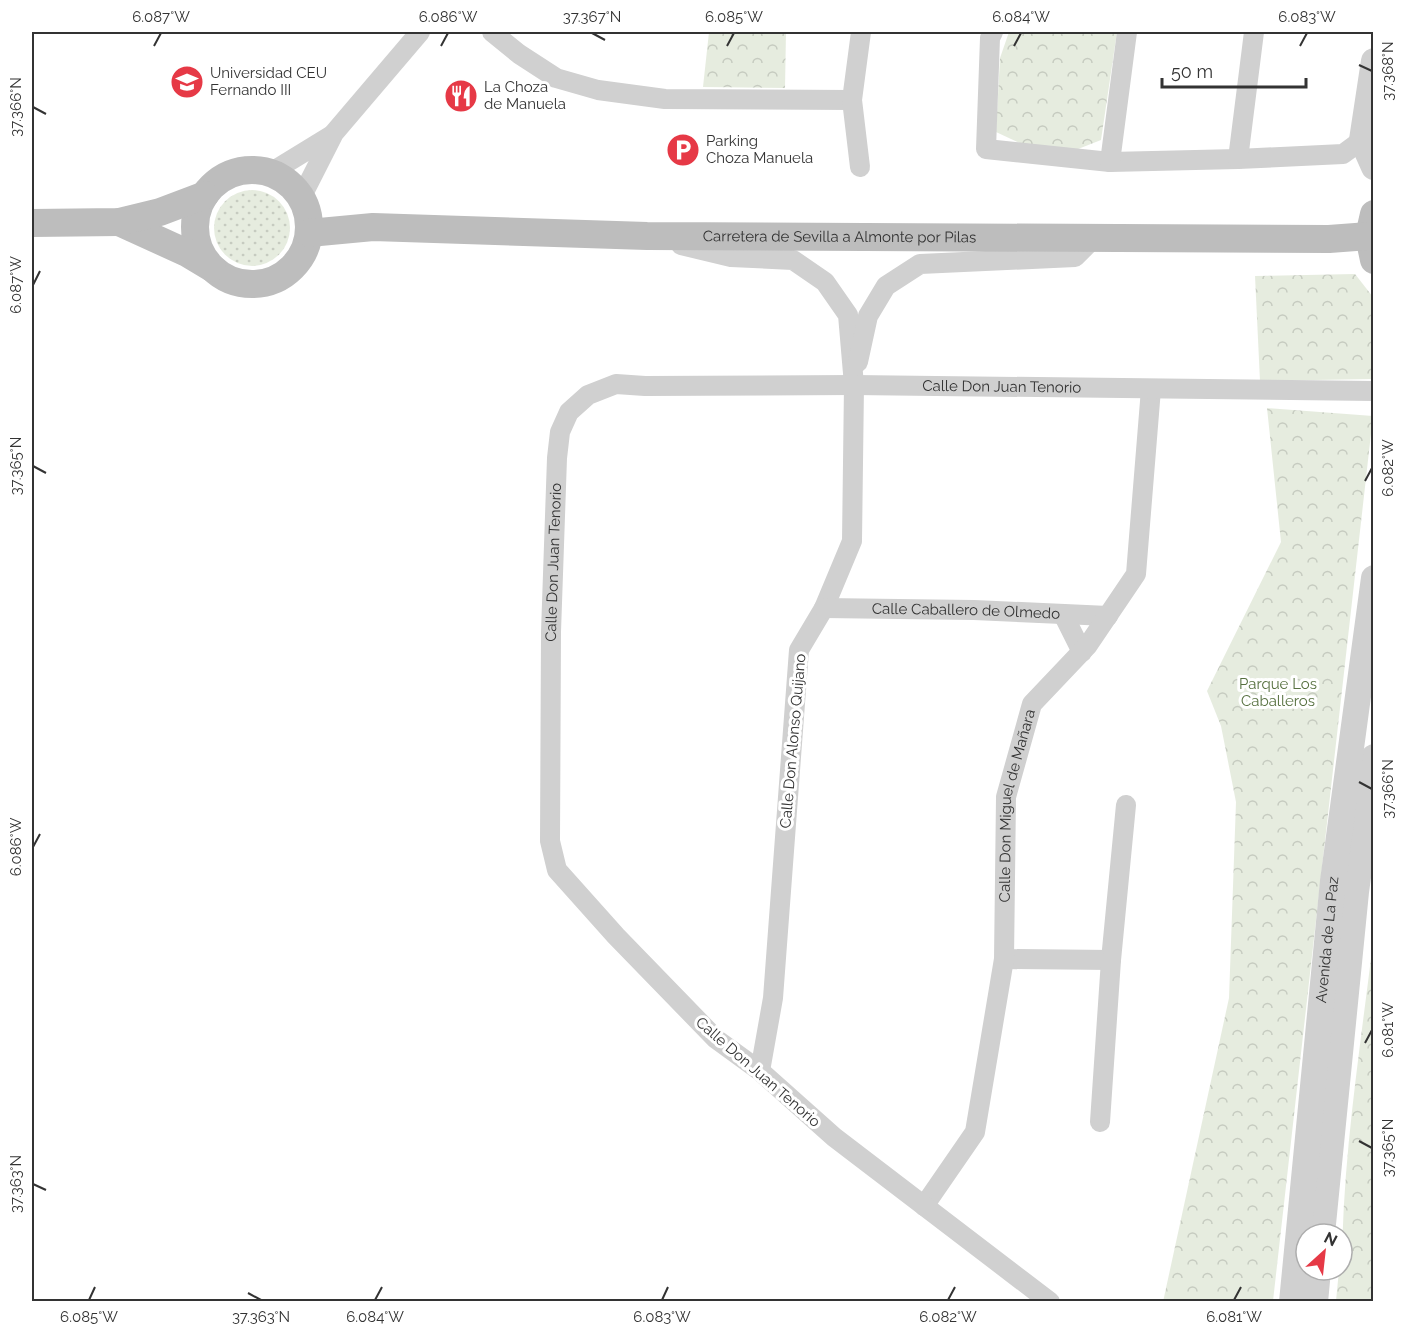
<svg xmlns="http://www.w3.org/2000/svg" width="1405" height="1333" font-family="Raleway,sans-serif">
	<style>
		.park { fill: url(#park-crowns) }
		.garden { fill: url(#garden-dots) }
		.lines { fill: none; stroke-linecap: round; stroke-linejoin: round }
		.minor { stroke: #d0d0d0; stroke-width: 20 }
		.tertiary { stroke: #d0d0d0; stroke-width: 26 }
		.secondary { stroke: #bdbdbd; stroke-width: 28 }
		.ticks { fill: none; stroke: #333; stroke-width: 2 }
		.labels { text-anchor: middle; stroke-width: 6; stroke-linejoin: round; paint-order: stroke }
		.poi-label { font-size: 15px; fill: #333; stroke: #fff; text-anchor: start }
		.street-label { font-size: 15px; fill: #333; stroke: #fff }
		.park-label { font-size: 15px; fill: #56703f; stroke: #fff }
		.neatline { fill: none; stroke: #333; stroke-width: 2 }
		.ticks-label { font-size: 15px; text-anchor: middle; fill: #333 }
	</style>
	<defs>
		<pattern id="park-crowns" width="20" height="18" patternUnits="userSpaceOnUse" patternTransform="scale(1.5)"><rect width="20" height="18" fill="#e6ecdf"/><path d="M2 6a3 3 0 1 1 6 0M12 15a3 3 0 1 1 6 0" fill="none" stroke="#c6cbc0"/></pattern>
		<pattern id="garden-dots" width="8" height="8" patternUnits="userSpaceOnUse" patternTransform="scale(1.5)"><rect width="8" height="8" fill="#e6ecdf"/><path d="M2 2h.1M6 6h.1" fill="none" stroke="#c6cbc0" stroke-width="1.8" stroke-linecap="round"/></pattern>
	</defs>
	<rect width="100%" height="100%" fill="#fff"/>
	<g class="park">
		<path d="M709 32H786L785 88 703 87Z"/>
		<path d="M1009 32H1117L1101 140 1073 151 1022 144 996 132 1000 58Z"/>
		<path d="M1355 274 1373 297V379L1260 381 1255 276Z"/>
		<path d="M1267 408 1373 416 1273 1301 1163 1302 1229 998 1236 802 1221 726 1207 691 1281 542Z"/>
		<path d="M1373 942V1301H1336L1339 1270H1342C1342 1161 1360 1050 1373 942Z"/>
	</g>
	<circle class="garden" cx="252" cy="228" r="38"/>
	<g class="lines">
		<g class="minor">
			<path d="M492 32 519 54 556 78 598 90 665 99 852 100"/>
			<path d="M993 32 990 38 986 149 1110 162 1238 159 1343 154 1362 140"/>
			<path d="M1238 159 1254 32"/>
			<path d="M1110 162 1127 32"/>
			<path d="M860 167 852 100 861 32"/>
			<path d="M270 173 332 135"/>
			<path d="M301 198 334 133 420 32"/>
			<path d="M681 245 731 257 793 260 825 282 848 315 854 385 852 541 824 608 799 650 773 998 760 1071"/>
			<path d="M858 362 868 316 886 286 920 264 1075 257 1093 239"/>
			<path id="s1" d="M824 608 974 610 1108 616"/>
			<path d="M1063 614 1082 652"/>
			<path d="M1004 959 1111 960 1126 805"/>
			<path d="M1100 1122 1111 960"/>
			<path id="s2" d="M924 1206 975 1132 1004 959 1006 797 1032 704 1088 645 1136 574 1151 389"/>
			<path id="s3" d="M1050 1302 834 1137 760 1071 716 1039 616 936 557 870 550 841 551 632 557 458 560 432 569 412 588 395 616 384 645 386 854 385 1374 391"/>
		</g>
		<g class="tertiary">
			<path d="M1374 61 1362 140 1374 167"/>
			<path d="M1322 1234 1356 892 1374 757"/>
			<path id="s4" d="M1292 1302 1333 881 1374 578"/>
			<path d="M1315 1302 1318 1270"/>
		</g>
		<g class="secondary">
			<circle cx="252" cy="227" r="57"/>
			<path d="M1374 214 1369 236 1374 260"/>
			<path d="M119 222 187 253 212 268"/>
			<path d="M32 223 119 222 160 212 205 195"/>
			<path id="s5" d="M309 233 373 227 647 236 1329 239 1369 236"/>
		</g>
	</g>
	<path class="ticks" d="M592 33 605 40M154 46 161 33M441 46 448 33M727 46 734 33M1014 46 1021 33M1300 46 1307 33M1359 65 1372 71M33 107 46 114M33 285 40 271M33 466 46 473M1365 481 1372 468M1359 782 1372 789M33 847 40 834M1365 1043 1372 1030M1359 1141 1372 1148M33 1184 46 1190M248 1293 261 1300M89 1300 95 1287M375 1300 382 1287M662 1300 668 1287M948 1300 955 1287M1234 1300 1241 1287"/>
	<defs>
		<g id="university-disc" transform="scale(1.725)"><circle r="9.5" fill="#e63946" stroke="#fff"/><path d="M0-5L7-2L0 1L-7-2ZM-4 1L0 2.5L4 1V4Q0 6-4 4Z" fill="#fff"/></g>
		<g id="restaurant-disc" transform="scale(1.725)"><circle r="9.5" fill="#e63946" stroke="#fff"/><path d="M-5-6h1v4h1v-4h1v4h1v-4h1v5L-1.5 .5V6h-2V.5L-5-1ZM5-6V6H3V1.5H1.5Q1.5-4 5-6Z" fill="#fff"/></g>
		<g id="parking-disc" transform="scale(1.725)"><circle r="9.5" fill="#e63946" stroke="#fff"/><path d="M-3.5-5.5H1a3.5 3.5 0 0 1 0 7H-1V5.5H-3.5ZM-1-3.4V-.6H.8a1.4 1.4 0 0 0 0-2.8Z" fill="#fff"/></g>
	</defs>
	<g fill-rule="evenodd">
		<use href="#university-disc" x="187" y="82"/>
		<use href="#restaurant-disc" x="461" y="96"/>
		<use href="#parking-disc" x="683" y="150"/>
	</g>
	<g class="labels">
		<g class="poi-label">
			<text x="210" y="78">Universidad CEU<tspan x="210" dy="17">Fernando III</tspan></text>
			<text x="484" y="92">La Choza<tspan x="484" dy="17">de Manuela</tspan></text>
			<text x="706" y="146">Parking<tspan x="706" dy="17">Choza Manuela</tspan></text>
		</g>
		<g class="street-label">
			<text dy="5" stroke="none"><textPath href="#s5" startOffset="531">Carretera de Sevilla a Almonte por Pilas</textPath></text>
			<text dy="5" stroke="none"><textPath href="#s3" startOffset="1560">Calle Don Juan Tenorio</textPath></text>
			<text dy="5" stroke="none"><textPath href="#s3" startOffset="966">Calle Don Juan Tenorio</textPath></text>
			<text dy="5" stroke="none"><textPath href="#s1" startOffset="142">Calle Caballero de Olmedo</textPath></text>
			<text transform="translate(793 741) rotate(-85)" y="5">Calle Don Alonso Quijano</text>
			<text dy="5" stroke="none"><textPath href="#s2" startOffset="420">Calle Don Miguel de Mañara</textPath></text>
			<text dy="5" stroke="none"><textPath href="#s4" startOffset="364">Avenida de La Paz</textPath></text>
			<text transform="translate(758 1072) rotate(41)" y="5">Calle Don Juan Tenorio</text>
		</g>
		<g class="park-label">
			<text x="1278" y="689">Parque Los<tspan x="1278" dy="17">Caballeros</tspan></text>
		</g>
	</g>
	<rect width="1405" height="1333" fill="none" stroke="#ffffff" stroke-width="66"/>
	<g transform="translate(1324 1252) rotate(27)"><circle r="28" fill="#ffffff" stroke="#adadad" stroke-width="1.5"/>
	<path d="M0-4.5L10 22L0 15L-10 22Z" fill="#e63946"/>
	<text y="-9" font-size="16" font-weight="bold" text-anchor="middle" fill="#333333">N</text>
	</g>
	<path d="M1162 78v9h144v-9" fill="none" stroke="#333333" stroke-width="3"/>
	<text x="1171" y="78" font-size="18" fill="#333333" stroke="#ffffff" stroke-width="4.5" paint-order="stroke">50 m</text>
	<rect x="33" y="33" width="1339" height="1267" class="neatline"/>
	<g class="ticks-label">
		<text x="161" y="22">6.087°W</text>
		<text x="448" y="22">6.086°W</text>
		<text x="592" y="22">37.367°N</text>
		<text x="734" y="22">6.085°W</text>
		<text x="1021" y="22">6.084°W</text>
		<text x="1307" y="22">6.083°W</text>
		<text transform="translate(1388 71) rotate(-90)" y="5">37.368°N</text>
		<text transform="translate(16 107) rotate(-90)" y="5">37.366°N</text>
		<text transform="translate(16 285) rotate(-90)" y="5">6.087°W</text>
		<text transform="translate(16 466) rotate(-90)" y="5">37.365°N</text>
		<text transform="translate(1388 468) rotate(-90)" y="5">6.082°W</text>
		<text transform="translate(1388 789) rotate(-90)" y="5">37.366°N</text>
		<text transform="translate(16 847) rotate(-90)" y="5">6.086°W</text>
		<text transform="translate(1388 1030) rotate(-90)" y="5">6.081°W</text>
		<text transform="translate(1388 1148) rotate(-90)" y="5">37.365°N</text>
		<text transform="translate(16 1184) rotate(-90)" y="5">37.363°N</text>
		<text x="89" y="1322">6.085°W</text>
		<text x="261" y="1322">37.363°N</text>
		<text x="375" y="1322">6.084°W</text>
		<text x="662" y="1322">6.083°W</text>
		<text x="948" y="1322">6.082°W</text>
		<text x="1234" y="1322">6.081°W</text>
	</g>
</svg>
